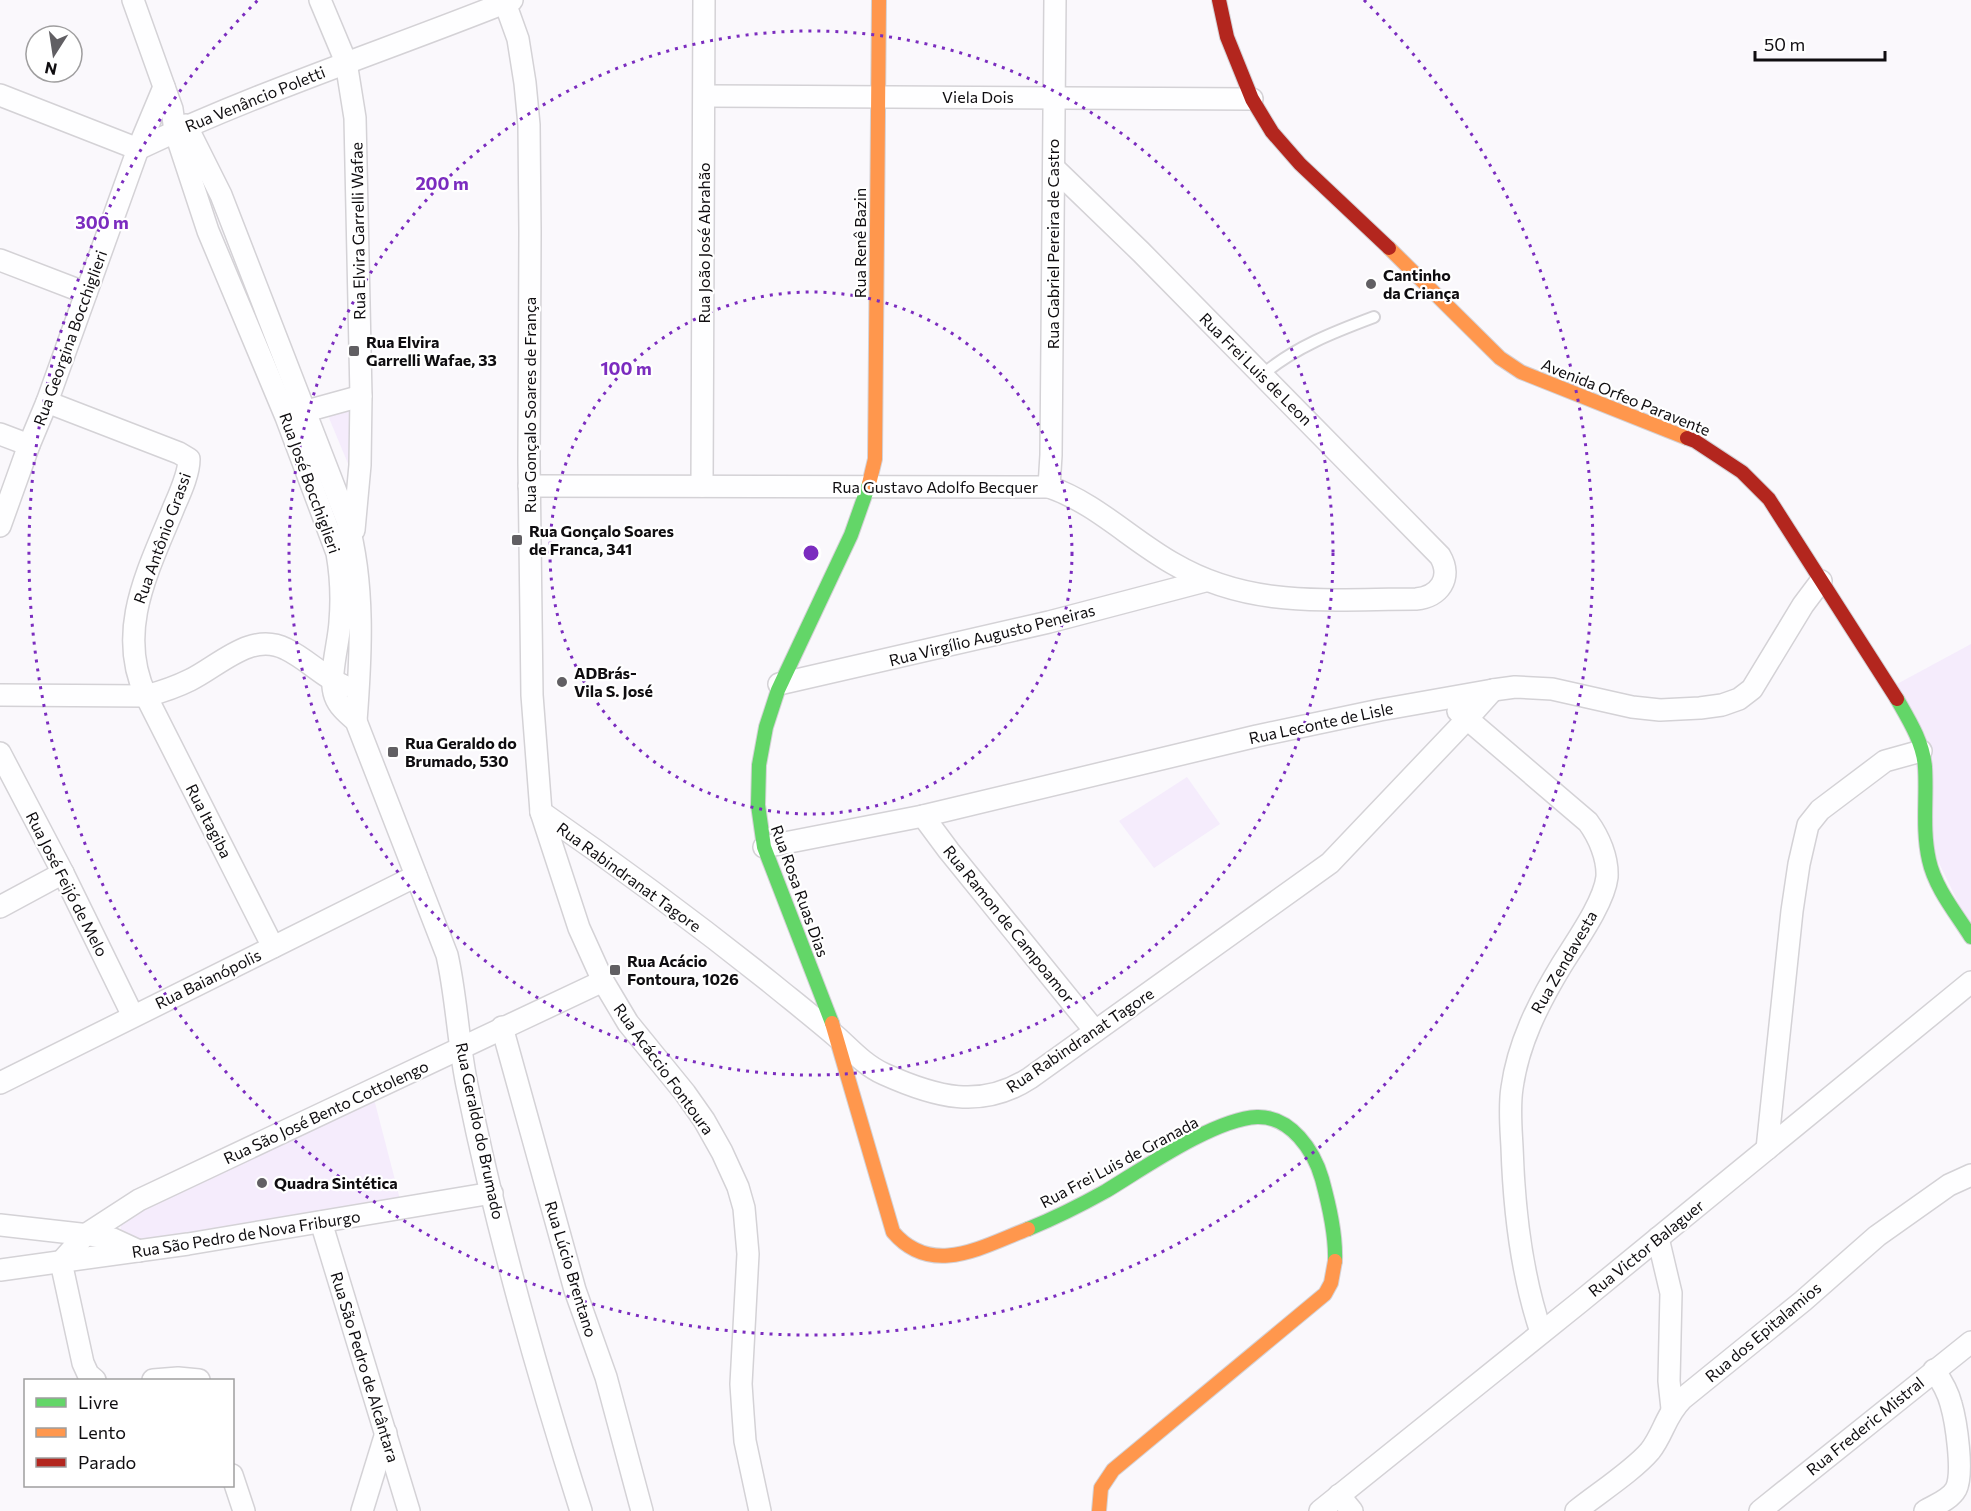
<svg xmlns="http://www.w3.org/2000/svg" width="1971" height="1511" font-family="Commissioner,sans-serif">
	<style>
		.green { fill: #f5ecfc }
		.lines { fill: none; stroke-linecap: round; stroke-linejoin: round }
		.lane-casing { stroke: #d4d2d6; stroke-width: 14 }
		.street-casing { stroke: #d4d2d6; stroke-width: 24 }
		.fast-casing { stroke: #d4d2d6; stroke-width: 16 }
		.slow-casing { stroke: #d4d2d6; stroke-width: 16 }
		.jam-casing { stroke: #d4d2d6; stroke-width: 16 }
		.lane { stroke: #fefeff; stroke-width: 10 }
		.street { stroke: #fefeff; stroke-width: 21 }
		.fast { stroke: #63d668; stroke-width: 14 }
		.slow { stroke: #ff974d; stroke-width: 14 }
		.jam { stroke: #b3261e; stroke-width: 14 }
		.ring { fill: none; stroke: #7b2cbf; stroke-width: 3; stroke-dasharray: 3 6 }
		.poi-dot { fill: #615f63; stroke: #fff; stroke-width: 2 }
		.labels { text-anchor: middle; stroke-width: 4.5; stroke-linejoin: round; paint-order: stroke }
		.street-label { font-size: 16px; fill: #0f0d10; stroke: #fff }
		.poi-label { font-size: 16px; font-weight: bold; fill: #0f0d10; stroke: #fff; text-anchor: start }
		.centre { fill: #7b2cbf; stroke: #fff; stroke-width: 3 }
		.ring-label { font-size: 18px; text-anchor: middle; font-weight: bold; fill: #7b2cbf; stroke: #fff; stroke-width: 4.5; stroke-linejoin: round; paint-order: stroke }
	</style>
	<rect width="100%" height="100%" fill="#faf8fc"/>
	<g class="green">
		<path d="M334 409 353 410 349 466 329 418Z"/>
		<path d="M1971 644V929L1937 859 1897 684Z"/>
		<path d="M1187 777 1220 824 1154 868 1119 821Z"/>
		<path d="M373 1095 402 1207 147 1249 120 1236 121 1221 126 1209Z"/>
	</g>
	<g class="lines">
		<g class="lane-casing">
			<path id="lane" d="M1262 375C1295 347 1334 332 1374 317"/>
		</g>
		<g class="street-casing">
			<g id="street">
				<path d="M133 0 172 109 175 131 208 231 286 417 337 553C341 576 342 599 340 622 339 643 328 677 335 696 339 707 348 714 356 721L447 955C457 999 458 1045 468 1090 497 1232 537 1373 581 1511"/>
				<path d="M320 0 346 62 355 118 361 396 360 465 354 530"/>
				<path d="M504 0 518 39 525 83 529 125 530 232 529 462 532 695 541 812 579 928 603 981 628 1023 685 1093 704 1120 722 1152 738 1187 744 1208 748 1254 741 1384 743 1414 745 1441 760 1511"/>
				<path d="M0 95 138 149C260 91 387 50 512 0"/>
				<path d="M705 96 1252 99"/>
				<path d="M186 125 221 195 347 520C365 584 361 656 356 721"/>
				<path d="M0 260 86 293"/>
				<path d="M47 402 179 453 189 459C189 474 180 493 174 507 149 569 115 630 146 696L273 947"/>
				<path d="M292 415 361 396"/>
				<path d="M0 434 29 445"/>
				<path d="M529 486 1049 487C1096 503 1131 540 1174 564 1251 609 1330 599 1416 599 1439 597 1453 578 1440 556L1141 252 1054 168"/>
				<path d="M702 486 704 0"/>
				<path d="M1049 487 1051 455 1055 0"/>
				<path d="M0 526 29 445 47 402 138 149 164 87"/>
				<path d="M779 684 1049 622 1205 581"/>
				<path d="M0 695 146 696C161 692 176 687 190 680 219 666 251 631 286 649 307 659 323 677 344 686"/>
				<path d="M1458 711 1588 822C1599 837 1608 858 1607 877 1604 903 1575 943 1561 966 1538 1004 1518 1044 1512 1088 1509 1107 1511 1128 1512 1147 1514 1209 1521 1273 1541 1332"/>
				<path d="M0 753 63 873 133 1016"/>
				<path d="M541 812C619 866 696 923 771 983 793 1001 816 1019 838 1038 852 1051 866 1066 884 1074 935 1097 981 1110 1030 1078L1330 863 1467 719 1493 690"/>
				<path d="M923 816 949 851 1095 1031"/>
				<path d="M764 847 923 816 1257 736 1380 710 1493 690 1515 687 1552 689 1632 707 1660 710 1700 708 1722 705 1739 699 1752 689 1803 605 1821 581"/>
				<path d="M0 907 63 873"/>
				<path d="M502 1027 575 1290 606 1377 642 1511"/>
				<path d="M0 1083 416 876"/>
				<path d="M1767 1149 1792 911 1799 864 1808 825 1820 810 1885 761 1921 751"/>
				<path d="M321 1222 409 1511"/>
				<path d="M0 1225 98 1236 113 1239 139 1251"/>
				<path d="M1658 1238 1671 1293 1669 1381 1672 1409"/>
				<path d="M0 1270 188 1244 492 1193"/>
				<path d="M95 1380 88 1374 83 1363 61 1262 85 1235 139 1200 603 981"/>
				<path d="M153 1380 178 1378 199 1380"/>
				<path d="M232 1475 244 1511"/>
				<path d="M1339 1495 1352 1511"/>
				<path d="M362 1511 386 1433"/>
				<path d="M1320 1511 1580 1302 1971 982"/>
				<path d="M1576 1511C1597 1494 1633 1471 1650 1451 1664 1433 1665 1416 1682 1399L1803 1301 1877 1236 1949 1185 1971 1175"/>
				<path d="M1760 1511 1971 1342"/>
				<path d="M1925 1511C1935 1505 1950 1500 1956 1489 1964 1473 1956 1421 1951 1404 1948 1392 1941 1380 1934 1370"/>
			</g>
		</g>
		<g class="fast-casing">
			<g id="fast">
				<path d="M1897 699C1909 720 1923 742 1925 767 1927 798 1922 829 1929 860 1935 888 1956 913 1971 937"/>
				<path d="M832 1023 764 847 758 805 759 765 766 727 778 690 851 535 869 484"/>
				<path d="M1028 1229C1055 1218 1081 1205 1106 1191 1144 1168 1214 1119 1257 1117 1291 1116 1314 1151 1322 1179 1329 1205 1336 1234 1335 1261"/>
			</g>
		</g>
		<g class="slow-casing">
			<g id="slow">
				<path d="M1389 248 1500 358 1521 372 1687 438"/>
				<path d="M869 484 875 459 879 0"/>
				<path d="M832 1023 893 1232C932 1278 983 1246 1028 1229"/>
				<path d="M1099 1511 1101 1488 1113 1470 1325 1294 1331 1283 1335 1261"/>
			</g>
		</g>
		<g class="jam-casing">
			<g id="jam">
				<path d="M1219 0 1227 37 1252 99 1272 132 1300 164 1389 248"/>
				<path d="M1687 438 1695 441 1742 472 1769 499 1897 699"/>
			</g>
		</g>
		<use href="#lane" class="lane"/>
		<use href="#street" class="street"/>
		<use href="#fast" class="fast"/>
		<use href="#slow" class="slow"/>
		<use href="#jam" class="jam"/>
	</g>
	<g class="ring">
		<circle cx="811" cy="553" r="261"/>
		<circle cx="811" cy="553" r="522"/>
		<path d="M1364 0A782 782 0 1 1 258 0"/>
	</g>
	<g class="poi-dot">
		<circle cx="1371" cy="284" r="6"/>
		<rect x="348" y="345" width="12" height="12" rx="3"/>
		<rect x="511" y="534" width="12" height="12" rx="3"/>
		<circle cx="562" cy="682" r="6"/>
		<rect x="387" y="746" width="12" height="12" rx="3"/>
		<rect x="609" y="964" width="12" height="12" rx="3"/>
		<circle cx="262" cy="1183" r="6"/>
	</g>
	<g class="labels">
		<g class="street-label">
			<text x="978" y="103">Viela Dois</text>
			<text transform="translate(255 99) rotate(-22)" y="6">Rua Venâncio Poletti</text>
			<text transform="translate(358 231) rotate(-91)" y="6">Rua Elvira Garrelli Wafae</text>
			<text transform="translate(704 243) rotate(-90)" y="6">Rua João José Abrahão</text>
			<text transform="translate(860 243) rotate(-90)" y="6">Rua Renê Bazin</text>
			<text transform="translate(1053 244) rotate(-90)" y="6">Rua Gabriel Pereira de Castro</text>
			<text transform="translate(70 338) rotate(-70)" y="6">Rua Georgina Bocchiglieri</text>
			<text transform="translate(1256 369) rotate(45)" y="6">Rua Frei Luis de Leon</text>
			<text transform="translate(1626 397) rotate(22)" y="6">Avenida Orfeo Paravente</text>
			<text transform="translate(530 405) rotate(-90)" y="6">Rua Gonçalo Soares de França</text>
			<text transform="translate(310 483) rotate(70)" y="6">Rua José Bocchiglieri</text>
			<text x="935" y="493">Rua Gustavo Adolfo Becquer</text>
			<text transform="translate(162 538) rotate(-70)" y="6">Rua Antônio Grassi</text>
			<text transform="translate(992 635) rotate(-14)" y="6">Rua Virgílio Augusto Peneiras</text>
			<text transform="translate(1321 723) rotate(-12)" y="6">Rua Leconte de Lisle</text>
			<text transform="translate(209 821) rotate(63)" y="6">Rua Itagiba</text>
			<text transform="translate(629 877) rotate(36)" y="6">Rua Rabindranat Tagore</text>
			<text transform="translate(67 884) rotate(63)" y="6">Rua José Feijó de Melo</text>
			<text transform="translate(800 891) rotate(70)" y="6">Rua Rosa Ruas Dias</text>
			<text transform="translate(1009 924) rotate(51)" y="6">Rua Ramon de Campoamor</text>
			<text transform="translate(1564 962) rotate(-60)" y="6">Rua Zendavesta</text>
			<text transform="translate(208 979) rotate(-26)" y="6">Rua Baianópolis</text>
			<text transform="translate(1080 1040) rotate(-34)" y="6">Rua Rabindranat Tagore</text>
			<text transform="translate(664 1069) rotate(54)" y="6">Rua Acáccio Fontoura</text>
			<text transform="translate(326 1112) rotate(-25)" y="6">Rua São José Bento Cottolengo</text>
			<text transform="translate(480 1131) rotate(78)" y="6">Rua Geraldo do Brumado</text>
			<text transform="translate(1119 1162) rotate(-28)" y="6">Rua Frei Luis de Granada</text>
			<text transform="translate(246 1234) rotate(-9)" y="6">Rua São Pedro de Nova Friburgo</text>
			<text transform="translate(1646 1248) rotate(-39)" y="6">Rua Victor Balaguer</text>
			<text transform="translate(571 1269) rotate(73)" y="6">Rua Lúcio Brentano</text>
			<text transform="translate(1763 1332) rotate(-40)" y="6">Rua dos Epitalamios</text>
			<text transform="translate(365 1367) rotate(73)" y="6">Rua São Pedro de Alcântara</text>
			<text transform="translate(1865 1426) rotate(-39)" y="6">Rua Frederic Mistral</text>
		</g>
		<g class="poi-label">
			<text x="1383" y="281">Cantinho<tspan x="1383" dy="18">da Criança</tspan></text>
			<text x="366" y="348">Rua Elvira<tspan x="366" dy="18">Garrelli Wafae, 33</tspan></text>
			<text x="529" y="537">Rua Gonçalo Soares<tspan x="529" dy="18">de Franca, 341</tspan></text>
			<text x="574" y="679">ADBrás-<tspan x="574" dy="18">Vila S. José</tspan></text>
			<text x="405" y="749">Rua Geraldo do<tspan x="405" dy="18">Brumado, 530</tspan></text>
			<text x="627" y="967">Rua Acácio<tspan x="627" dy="18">Fontoura, 1026</tspan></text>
			<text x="274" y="1189">Quadra Sintética</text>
		</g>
	</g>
	<circle cx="811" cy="553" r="9" class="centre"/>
	<g class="ring-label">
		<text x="442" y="190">200 m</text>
		<text x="102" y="229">300 m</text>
		<text x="626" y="375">100 m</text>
	</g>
	<rect x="24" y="1379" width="210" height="108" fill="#ffffff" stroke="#9f9e9f" stroke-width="1.5"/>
	<rect x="36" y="1398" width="30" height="9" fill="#63d668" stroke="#9f9e9f" stroke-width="1.5"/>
	<text x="78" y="1409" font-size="18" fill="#0f0d10">Livre</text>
	<rect x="36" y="1428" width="30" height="9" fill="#ff974d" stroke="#9f9e9f" stroke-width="1.5"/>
	<text x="78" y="1439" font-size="18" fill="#0f0d10">Lento</text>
	<rect x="36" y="1458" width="30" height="9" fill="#b3261e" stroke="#9f9e9f" stroke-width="1.5"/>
	<text x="78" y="1469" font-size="18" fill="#0f0d10">Parado</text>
	<g transform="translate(54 54) rotate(192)"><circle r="28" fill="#ffffff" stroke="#9f9e9f" stroke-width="1.5"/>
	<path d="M0-4.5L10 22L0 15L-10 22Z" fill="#615f63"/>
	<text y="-9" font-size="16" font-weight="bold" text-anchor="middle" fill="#0f0d10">N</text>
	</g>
	<path d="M1755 51v9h130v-9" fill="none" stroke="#0f0d10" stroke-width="3"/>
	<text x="1764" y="51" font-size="18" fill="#0f0d10" stroke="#ffffff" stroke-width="4.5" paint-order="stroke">50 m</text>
</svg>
